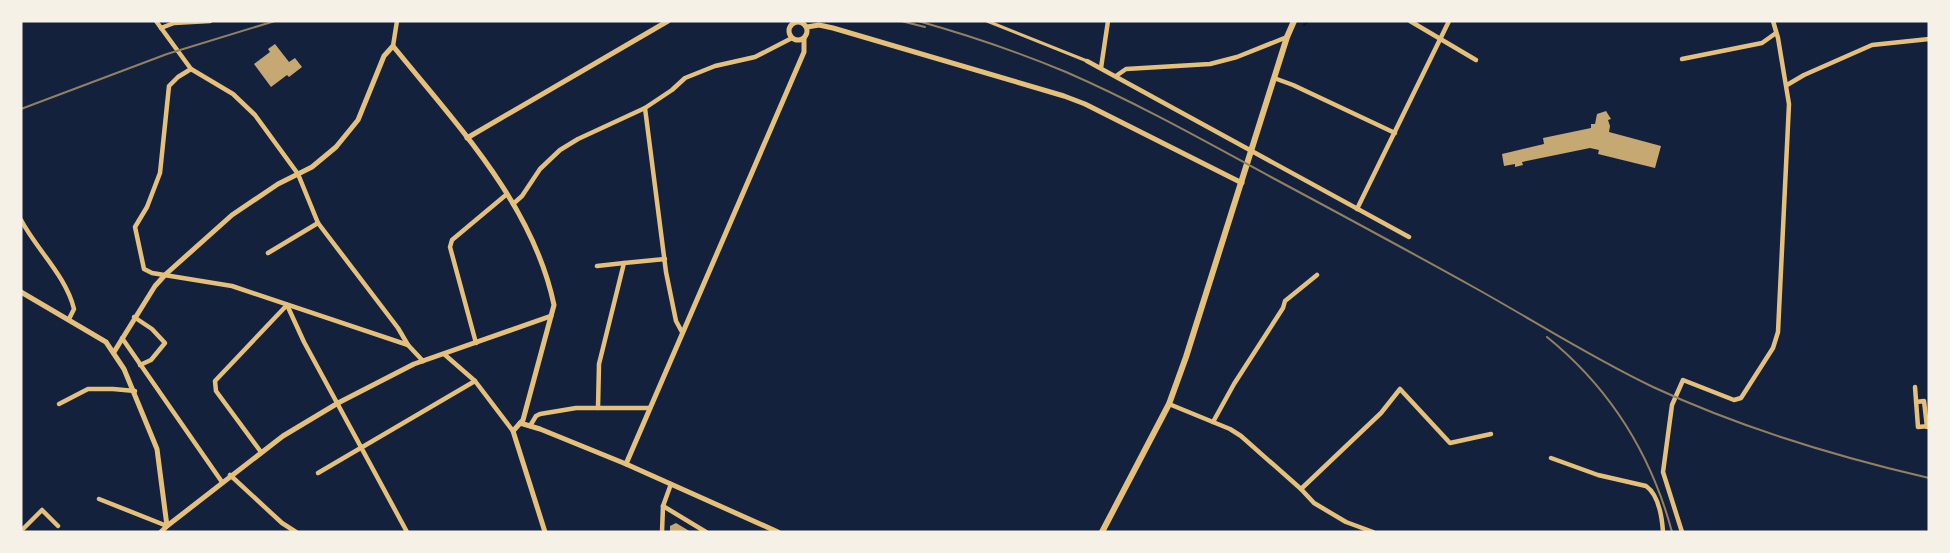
<svg xmlns="http://www.w3.org/2000/svg" width="1950" height="553" font-family="Raleway,sans-serif">
	<style>
		.lines { fill: none; stroke-linecap: round; stroke-linejoin: round }
		.stream { stroke: #0b132b; stroke-width: 2 }
		.building { fill: #c6a872 }
		.pedestrian { stroke: #e5c07b; stroke-width: 3 }
		.minor { stroke: #e5c07b; stroke-width: 4.5 }
		.tertiary { stroke: #e5c07b; stroke-width: 5 }
		.secondary { stroke: #e5c07b; stroke-width: 6 }
		.rail { stroke: #918062; stroke-width: 2 }
	</style>
	<rect width="100%" height="100%" fill="#14213d"/>
	<g class="lines">
		<path class="stream" d="M1304 25 1308 21"/>
	</g>
	<g class="building">
		<path d="M275 44 289 62 295 58 302 67 289 77 287 75 271 87 254 64 270 52 268 49Z"/>
		<path d="M1606 111 1611 119 1608 120 1610 126 1609 132 1661 146 1655 168 1598 154 1599 150 1590 148 1522 162 1523 165 1515 167V164L1504 166 1502 154 1544 144 1543 138 1591 128V124H1595L1597 114Z"/>
		<path d="M676 523 691 532H670V526Z"/>
	</g>
	<g class="lines">
		<path class="pedestrian" d="M987 21 1087 61"/>
		<g class="minor">
			<path d="M156 21 191 69 233 94 255 115 298 174 318 223 398 328 408 345"/>
			<path d="M1410 21 1476 60"/>
			<path d="M796 22V21"/>
			<path d="M161 28 174 23 210 21"/>
			<path d="M393 46 397 21"/>
			<path d="M1682 59 1762 43 1776 33"/>
			<path d="M1087 61 1409 237"/>
			<path d="M1101 68 1108 21"/>
			<path d="M191 69 178 77 169 86 160 173 147 207 135 227 144 269 152 273 232 286 408 345 423 361"/>
			<path d="M1116 76 1126 69 1210 64 1237 57 1287 37"/>
			<path d="M1274 78 1293 85 1395 133"/>
			<path d="M1787 85 1804 75 1872 45 1929 39"/>
			<path d="M645 108 666 272 676 321 682 332"/>
			<path d="M513 204 522 196 540 169 560 150 578 139 645 108 672 90 685 78 715 66 755 57 792 38"/>
			<path d="M1357 209 1449 21"/>
			<path d="M21 220C37 250 66 276 74 309L69 319"/>
			<path d="M268 253 318 223"/>
			<path d="M597 266 624 263"/>
			<path d="M287 305 304 342 407 532"/>
			<path d="M134 317 152 329 165 343 151 360 140 365"/>
			<path d="M122 338 222 482"/>
			<path d="M476 343 450 247 452 240 507 194"/>
			<path d="M444 354 475 381 513 431"/>
			<path d="M1915 387 1918 427 1929 426"/>
			<path d="M1916 402 1924 401 1927 427"/>
			<path d="M59 404 88 389H113L135 391"/>
			<path d="M1169 404 1230 429 1241 436 1301 489 1314 503 1346 522 1373 532"/>
			<path d="M598 408 599 364 624 263 665 259"/>
			<path d="M1213 422 1234 384 1283 308 1285 301 1317 275"/>
			<path d="M530 426 536 416 540 414 576 408H650"/>
			<path d="M261 452 216 391 215 381 287 305"/>
			<path d="M1551 458 1598 475 1646 486C1659 495 1662 517 1663 532"/>
			<path d="M318 473 475 381"/>
			<path d="M230 475 282 523 296 532"/>
			<path d="M1301 489 1381 413 1400 389 1450 443 1491 434"/>
			<path d="M99 499 167 526"/>
			<path d="M663 506 706 532"/>
			<path d="M21 531 42 510 58 526"/>
			<path d="M662 532 663 506 671 484"/>
			<path d="M1682 532 1663 472 1672 405 1683 380 1734 400 1741 398 1773 348 1778 332 1789 104 1778 38 1773 21"/>
		</g>
		<g class="tertiary">
			<circle cx="798" cy="31" r="9"/>
			<path d="M807 27 819 25 833 28 1064 96 1085 104 1242 183"/>
			<path d="M467 138 668 21"/>
			<path d="M21 292 106 342 124 369 157 449 167 526"/>
			<path d="M114 352 155 286 166 274 232 215 278 184 312 167 336 147 358 120 384 56 393 46C456 124 533 204 554 305L523 420 513 431 545 532"/>
			<path d="M520 423 540 429 626 464 778 532"/>
			<path d="M626 464 804 52V39"/>
			<path d="M162 532H161L167 526 283 436 338 403 414 364 551 316"/>
		</g>
		<path class="secondary" d="M1102 532 1169 404 1186 357 1287 37 1294 21"/>
		<g class="rail">
			<path d="M901 21 925 27"/>
			<path d="M918 21C968 35 1018 52 1066 72 1137 103 1203 140 1271 177 1340 214 1409 251 1477 289 1536 322 1592 358 1653 387 1741 428 1834 456 1929 478"/>
			<path d="M21 109 167 54 275 21"/>
			<path d="M1547 337C1610 388 1651 454 1672 532"/>
		</g>
	</g>
	<rect width="1950" height="553" fill="none" stroke="#f6f1e7" stroke-width="45"/>
</svg>
